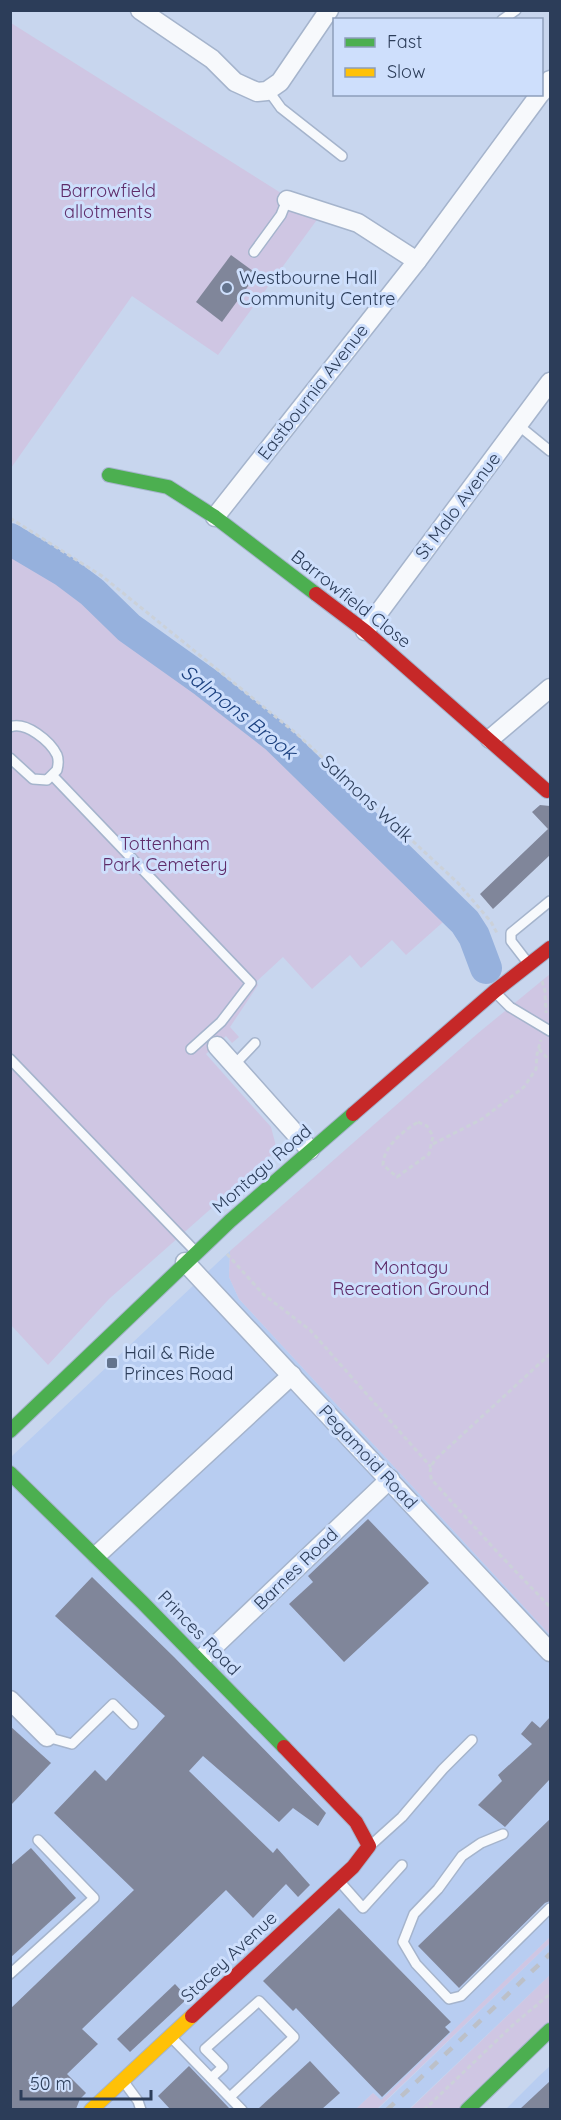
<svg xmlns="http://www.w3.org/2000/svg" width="561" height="2120" font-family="Quicksand,sans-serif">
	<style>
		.built { fill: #b8cdf1 }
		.green { fill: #cfc6e3 }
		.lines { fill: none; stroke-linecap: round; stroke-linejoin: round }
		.river { stroke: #96b1dd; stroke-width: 32 }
		.building { fill: #80869a }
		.lane-casing { stroke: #a5b4cc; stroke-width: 12 }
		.street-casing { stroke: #a5b4cc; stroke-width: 21 }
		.fast-casing { stroke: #a5b4cc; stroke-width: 16 }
		.slow-casing { stroke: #a5b4cc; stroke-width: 16 }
		.jam-casing { stroke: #a5b4cc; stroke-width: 16 }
		.path { stroke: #cbd1d9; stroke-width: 3; stroke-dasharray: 4.5 3; stroke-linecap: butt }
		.lane { stroke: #f7f9fc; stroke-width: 9 }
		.street { stroke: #f7f9fc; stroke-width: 18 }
		.fast { stroke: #4caf50; stroke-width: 14 }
		.slow { stroke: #ffc107; stroke-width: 14 }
		.jam { stroke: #c62828; stroke-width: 14 }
		.rail { stroke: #bcc0c8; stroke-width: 4.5; stroke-dasharray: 10 10; stroke-linecap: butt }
		.poi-dot { fill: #63738d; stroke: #cedffc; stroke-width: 2 }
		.labels { text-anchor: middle; stroke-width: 6; stroke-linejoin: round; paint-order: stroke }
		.park-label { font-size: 18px; fill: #5e2b69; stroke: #cedffc }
		.poi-label { font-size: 18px; fill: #2c3d59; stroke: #cedffc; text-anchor: start }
		.street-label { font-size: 18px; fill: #2c3d59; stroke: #cedffc }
		.water-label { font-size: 20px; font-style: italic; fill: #1b407f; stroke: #cedffc }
	</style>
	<rect width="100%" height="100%" fill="#c8d6ee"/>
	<g class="built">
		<path d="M230 1251 229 1277 239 1299 550 1635V1937L381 2101 373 2093 356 2109 11 2110V1457Z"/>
		<path d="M550 1943V1975L409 2109 377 2110Z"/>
		<path d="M550 2066V2109L505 2110 539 2076Z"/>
	</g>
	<g class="green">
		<path d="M11 23 319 217 218 355 132 296 11 468Z"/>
		<path d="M10 557 50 579 76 599 85 591 127 631 183 670 271 739 451 915 406 955 392 940 361 968 350 955 312 989 283 957 256 982 258 985 230 1027 239 1037 232 1043 226 1036 206 1054 271 1127 277 1150 109 1299 48 1365 10 1324Z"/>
		<path d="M550 974V1635L239 1299 229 1277 230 1251 477 1034Z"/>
		<path d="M550 1937V1943L377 2109H356L373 2093 381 2100Z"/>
		<path d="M550 1975V2022L459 2109 409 2110Z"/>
	</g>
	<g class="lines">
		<path class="river" d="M10 539 64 571 92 592 129 628 205 682 276 737 465 922 474 936 486 968"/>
	</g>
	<g class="building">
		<path d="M231 255 257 274 222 322 196 302Z"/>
		<path d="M540 805 550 806V855L493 909 480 894 548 829 532 812Z"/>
		<path d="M368 1519 429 1583 344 1662 289 1604 313 1582 308 1576Z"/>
		<path d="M92 1577 174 1657 326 1813 318 1826 293 1808 279 1822 203 1756 189 1771 273 1853 277 1848 310 1885 298 1897 286 1884 253 1918 226 1890 82 2029 98 2044 67 2074 86 2093 80 2099 76 2109H10V2009L134 1890 54 1813 95 1770 106 1781 165 1716 55 1616Z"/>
		<path d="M550 1717V1779L505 1827 478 1805 502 1781 498 1775 532 1744 521 1734 532 1721 540 1728Z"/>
		<path d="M10 1726 51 1763 10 1806Z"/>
		<path d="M550 1819V1901L545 1903 459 1988 418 1946Z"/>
		<path d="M31 1848 76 1898 10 1958V1866Z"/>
		<path d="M339 1908 451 2022 445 2027 450 2032 382 2097 296 2008 293 2011 263 1981Z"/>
		<path d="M175 1984 188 1998 130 2052 117 2039Z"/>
		<path d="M310 2061 340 2093 322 2109H258Z"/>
		<path d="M189 2066 230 2109H170L158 2096Z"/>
		<path d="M550 2081V2109H520Z"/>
	</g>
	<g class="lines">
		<g class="lane-casing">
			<g id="lane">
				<path d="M502 20 516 10"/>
				<path d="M268 90 281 108 342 156"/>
				<path d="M254 252 281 215 287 200"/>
				<path d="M518 425 550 451"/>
				<path d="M10 727C26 721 50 741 57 755 59 760 58 766 57 770L47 780 33 779 10 758"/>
				<path d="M53 776 251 983 221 1022 191 1049"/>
				<path d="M528 963 511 941V933L550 901"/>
				<path d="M496 993 510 1007 550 1031"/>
				<path d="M10 1059 196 1252"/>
				<path d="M234 1065 255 1043"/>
				<path d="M47 1737 72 1744 113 1704 133 1724"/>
				<path d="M503 1834 481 1843 462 1856 438 1889 414 1914 403 1942 416 1964 449 1999 461 1996 550 1908"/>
				<path d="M371 1845 402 1817 443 1769 472 1740"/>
				<path d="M340 1882 363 1908 402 1865"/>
				<path d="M10 1974 94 1898 38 1840"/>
				<path d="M172 2038 242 2110"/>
				<path d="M211 2078 223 2067 205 2049 259 2001 294 2037 230 2097"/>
				<path d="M124 2082 138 2101 141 2110"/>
			</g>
		</g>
		<g class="street-casing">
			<g id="street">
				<path d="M140 10 212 59 235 82 257 92 267 91 280 82 329 10"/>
				<path d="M542 92 550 80"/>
				<path d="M287 200 358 223 417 261"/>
				<path d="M215 517 417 261 540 94"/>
				<path d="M365 631 550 382"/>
				<path d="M490 739 550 688"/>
				<path d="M217 1046 310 1150"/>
				<path d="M185 1262 550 1652"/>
				<path d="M97 1555 292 1375"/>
				<path d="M201 1659 390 1479"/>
				<path d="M10 1700 47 1737"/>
			</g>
		</g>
		<g class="fast-casing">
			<g id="fast">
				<path d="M109 475 168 487 215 517 316 594"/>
				<path d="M10 1431 230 1221 353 1114"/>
				<path d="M10 1473 142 1602 284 1747"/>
				<path d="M467 2110 550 2030"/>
			</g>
		</g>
		<g class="slow-casing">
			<path id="slow" d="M91 2110 192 2016"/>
		</g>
		<g class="jam-casing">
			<g id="jam">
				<path d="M316 594 365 631 547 791"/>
				<path d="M353 1114 495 991 550 948"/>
				<path d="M192 2016 353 1867 369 1846 356 1822 284 1747"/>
			</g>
		</g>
		<g class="path">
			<path d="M10 518 102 576 297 734 458 883 491 922 497 933"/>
			<path d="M542 981 545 991 546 1013"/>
			<path d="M539 1049 550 1061"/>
			<path d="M418 1122 427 1126 433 1136 429 1154 397 1177 383 1165C383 1147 404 1130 418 1122Z"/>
			<path d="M433 1144 482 1119 524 1087 536 1069 537 1054 541 1040"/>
			<path d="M227 1254 263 1294 310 1330 431 1467"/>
			<path d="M550 1354 438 1457C431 1464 428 1471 432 1480L500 1555 550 1607"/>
			<path d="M424 2110 514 2024 550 1994"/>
		</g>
		<use href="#lane" class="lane"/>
		<use href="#street" class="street"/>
		<use href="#fast" class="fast"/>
		<use href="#slow" class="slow"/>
		<use href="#jam" class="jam"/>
		<path class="rail" d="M387 2110 550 1954"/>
	</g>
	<g class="poi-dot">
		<circle cx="227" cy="288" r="6"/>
		<rect x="106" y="1357" width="12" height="12" rx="3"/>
	</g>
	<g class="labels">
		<g class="park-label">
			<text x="108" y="197">Barrowfield<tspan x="108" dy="21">allotments</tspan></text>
			<text x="165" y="850">Tottenham<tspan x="165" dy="21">Park Cemetery</tspan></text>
			<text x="411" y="1274">Montagu<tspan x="411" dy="21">Recreation Ground</tspan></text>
		</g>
		<g class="poi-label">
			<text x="239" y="284">Westbourne Hall<tspan x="239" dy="21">Community Centre</tspan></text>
			<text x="124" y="1359">Hail &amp; Ride<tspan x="124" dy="21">Princes Road</tspan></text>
		</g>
		<g class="street-label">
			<text transform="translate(313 392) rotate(-52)" y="6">Eastbournia Avenue</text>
			<text transform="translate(458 506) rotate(-53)" y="6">St Malo Avenue</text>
			<text transform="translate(351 599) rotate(38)" y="6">Barrowfield Close</text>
			<text transform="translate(367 799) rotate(43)" y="6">Salmons Walk</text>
			<text transform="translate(262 1169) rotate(-41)" y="6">Montagu Road</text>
			<text transform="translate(368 1457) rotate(47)" y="6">Pegamoid Road</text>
			<text transform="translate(296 1569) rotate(-44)" y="6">Barnes Road</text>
			<text transform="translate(199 1633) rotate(46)" y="6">Princes Road</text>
			<text transform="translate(229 1957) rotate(-43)" y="6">Stacey Avenue</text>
		</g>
		<g class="water-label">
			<text transform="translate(239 712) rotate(38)" y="7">Salmons Brook</text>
		</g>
	</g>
	<rect width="561" height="2120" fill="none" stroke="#2c3d59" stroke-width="24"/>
	<rect x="333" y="18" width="210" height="78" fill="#cedffc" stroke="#8d9ebb" stroke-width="1.5"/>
	<rect x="345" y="38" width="30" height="9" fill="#4caf50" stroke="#8d9ebb" stroke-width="1.5"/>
	<text x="387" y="48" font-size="18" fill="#2c3d59">Fast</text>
	<rect x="345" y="68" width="30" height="9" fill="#ffc107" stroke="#8d9ebb" stroke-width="1.5"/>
	<text x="387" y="78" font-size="18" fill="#2c3d59">Slow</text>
	<path d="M21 2090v9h130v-9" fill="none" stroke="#2c3d59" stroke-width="3"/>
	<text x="30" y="2090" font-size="18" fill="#2c3d59" stroke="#cedffc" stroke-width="4.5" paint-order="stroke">50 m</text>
</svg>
